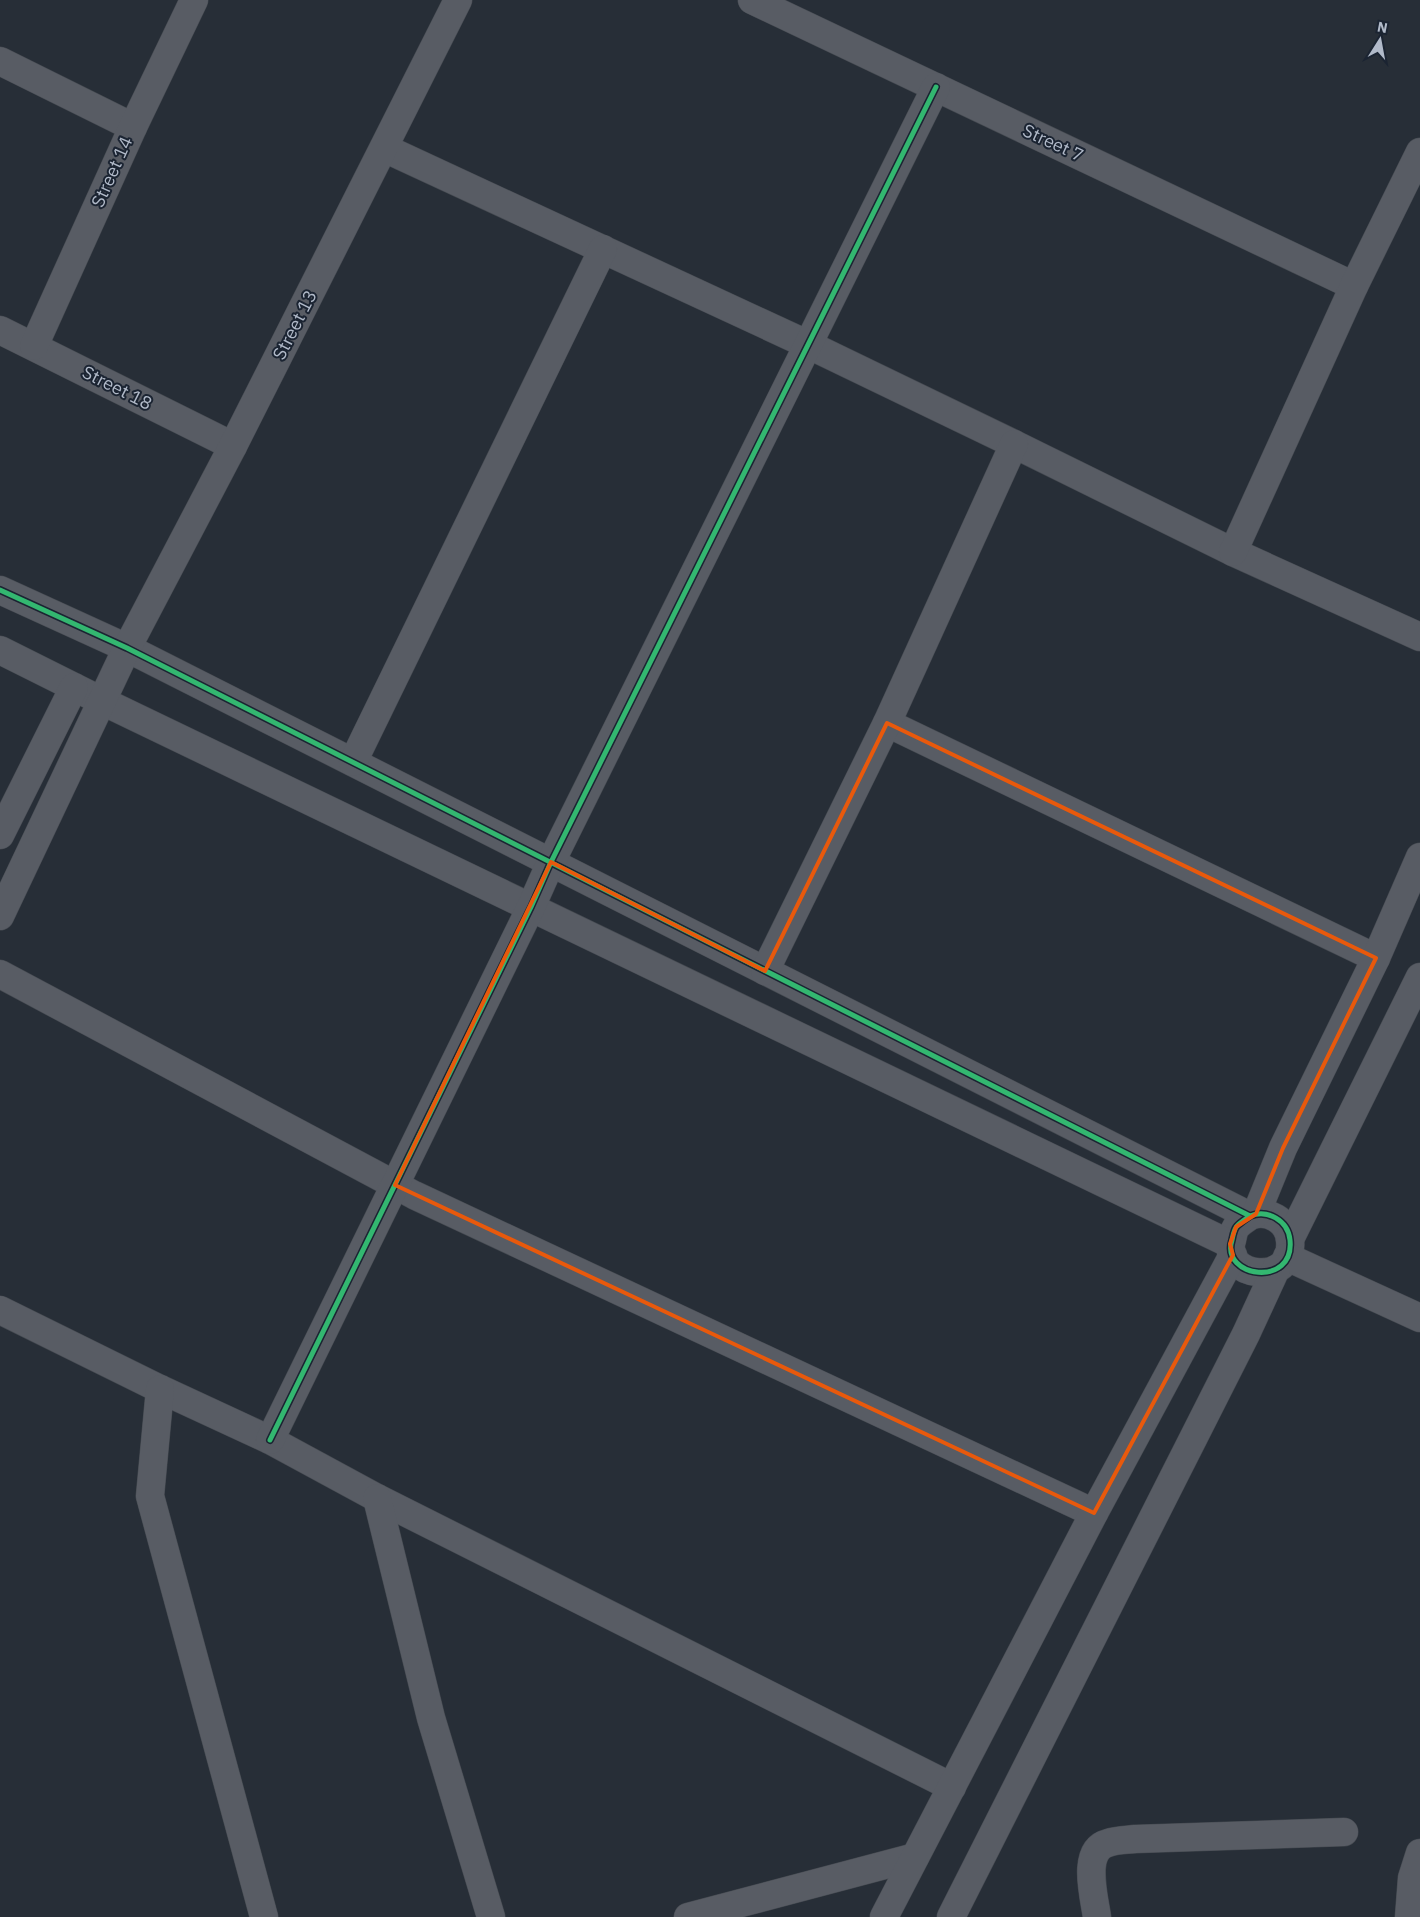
<svg xmlns="http://www.w3.org/2000/svg" width="1420" height="1917" font-family="'IBM Plex Sans',sans-serif">
	<style>
		.lines { fill: none; stroke-linecap: round; stroke-linejoin: round }
		.minor-casing { stroke: #444950; stroke-width: 29 }
		.minor { stroke: #585c64; stroke-width: 28 }
		.cycleway-casing { stroke: #1b2432; stroke-width: 8 }
		.cycleway { stroke: #33b770; stroke-width: 5 }
		.marked { fill: none; stroke: #e8590c; stroke-width: 4; stroke-linejoin: round }
		.labels { text-anchor: middle; stroke-width: 4; stroke-linejoin: round; paint-order: stroke }
		.street-label { font-size: 18px; fill: #b1bac9; stroke: #1b2432 }
	</style>
	<rect width="100%" height="100%" fill="#272e37"/>
	<g class="lines">
		<g class="minor-casing">
			<g id="minor">
				<path d="M752 0 1354 286"/>
				<path d="M0 61 133 127"/>
				<path d="M384 148 809 345 1014 444 1233 552 1420 637"/>
				<path d="M0 330 233 446"/>
				<path d="M34 346 133 127 194 0"/>
				<path d="M1233 552 1354 286 1420 152"/>
				<path d="M0 590 127 648 1250 1216C1267 1209 1288 1220 1290 1240 1295 1288 1220 1278 1232 1240 1233 1235 1234 1229 1237 1226 1241 1222 1246 1219 1250 1216"/>
				<path d="M0 650 102 701 1230 1244"/>
				<path d="M887 723 1376 958"/>
				<path d="M353 762 603 249"/>
				<path d="M0 835 74 687"/>
				<path d="M0 916 127 648 233 446 458 0"/>
				<path d="M765 971 887 723 1014 444"/>
				<path d="M0 974 414 1195 1094 1513"/>
				<path d="M1256 1214 1283 1148 1376 958 1420 857"/>
				<path d="M1290 1239 1420 977"/>
				<path d="M1287 1257 1420 1318"/>
				<path d="M0 1310 160 1389 270 1440 377 1498 952 1787"/>
				<path d="M160 1389 150 1496 264 1917"/>
				<path d="M270 1440 531 907 551 862 936 87"/>
				<path d="M377 1498 431 1718 491 1917"/>
				<path d="M688 1917 915 1857"/>
				<path d="M884 1917 1094 1513 1233 1255"/>
				<path d="M951 1917 1246 1334 1276 1269"/>
				<path d="M1097 1917C1094 1896 1081 1850 1108 1843 1116 1840 1126 1840 1135 1839L1344 1832"/>
				<path d="M1409 1917 1412 1878 1420 1853"/>
			</g>
		</g>
		<use href="#minor" class="minor"/>
		<g class="cycleway-casing">
			<g id="cycleway">
				<path d="M0 590 127 648 1250 1216C1267 1209 1288 1220 1290 1240 1295 1288 1220 1278 1232 1240 1233 1235 1234 1229 1237 1226 1241 1222 1246 1219 1250 1216"/>
				<path d="M270 1440 531 907 551 862 936 87"/>
			</g>
		</g>
		<use href="#cycleway" class="cycleway"/>
	</g>
	<path class="marked" d="M887 723 1376 958 1283 1148 1256 1214 1236 1227 1230 1244 1233 1255 1094 1513 395 1185 551 862 765 971Z"/>
	<g class="labels">
		<g class="street-label">
			<text transform="translate(1053 143) rotate(25)" y="6">Street 7</text>
			<text transform="translate(112 172) rotate(-66)" y="6">Street 14</text>
			<text transform="translate(295 325) rotate(-63)" y="6">Street 13</text>
			<text transform="translate(117 388) rotate(27)" y="6">Street 18</text>
		</g>
	</g>
	<g transform="translate(1380 40) rotate(11)" stroke="#1b2432" stroke-width="4" paint-order="stroke">
	<path d="M0-4L9 19L0 12L-9 19Z" fill="#b1bac9"/>
	<text y="-8" font-size="14" font-weight="bold" text-anchor="middle" fill="#b1bac9">N</text>
	</g>
</svg>
